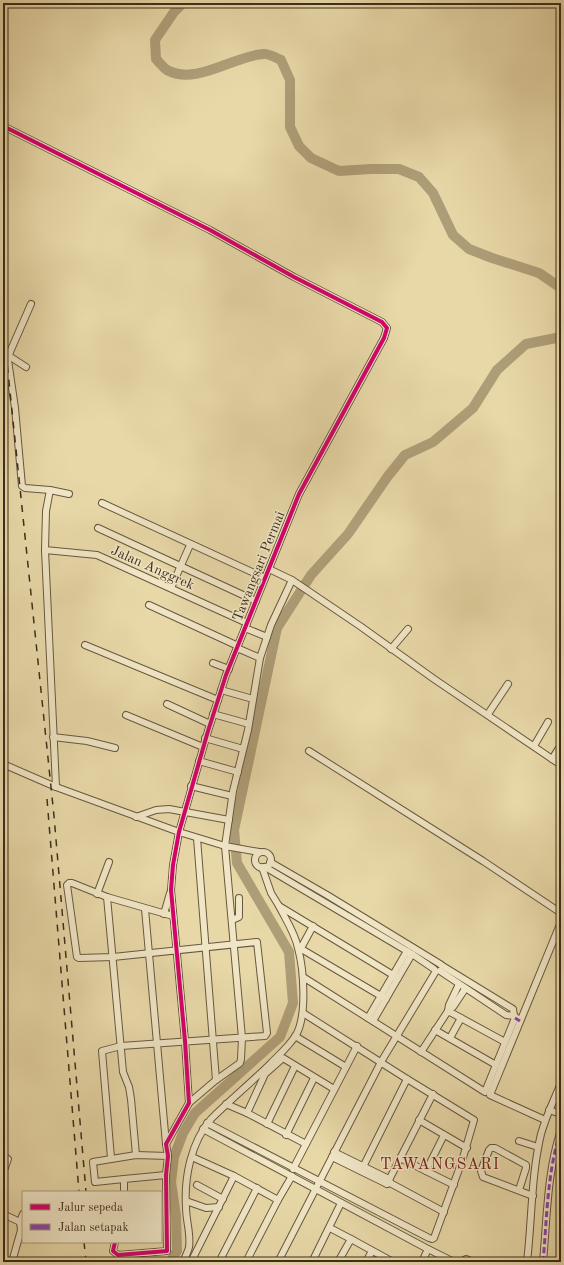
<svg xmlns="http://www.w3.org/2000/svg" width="564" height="1265" font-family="'Old Standard TT',serif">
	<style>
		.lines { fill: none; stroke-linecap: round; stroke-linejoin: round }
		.river { stroke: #ae9e78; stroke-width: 10 }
		.street-casing { stroke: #67583e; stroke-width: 8 }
		.street { stroke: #f0e6c6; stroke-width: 6 }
		.rail { stroke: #3c2e1b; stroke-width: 1.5; stroke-dasharray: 7 7; stroke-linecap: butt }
		.quiet { stroke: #8e44ad; stroke-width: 3; stroke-dasharray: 6 3; stroke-linecap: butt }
		.cycleway-casing { stroke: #f0e6c6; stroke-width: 6 }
		.cycleway { stroke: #d6006c; stroke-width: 4 }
		.labels { text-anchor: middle; stroke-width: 3; stroke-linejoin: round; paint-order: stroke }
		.street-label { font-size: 14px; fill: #3c2e1b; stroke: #f0e6c6 }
		.quarter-label { font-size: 16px; letter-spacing: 1px; fill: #7a1f14; stroke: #f0e6c6 }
	</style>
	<rect width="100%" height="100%" fill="#e8d8a8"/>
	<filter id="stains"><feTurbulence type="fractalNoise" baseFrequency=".005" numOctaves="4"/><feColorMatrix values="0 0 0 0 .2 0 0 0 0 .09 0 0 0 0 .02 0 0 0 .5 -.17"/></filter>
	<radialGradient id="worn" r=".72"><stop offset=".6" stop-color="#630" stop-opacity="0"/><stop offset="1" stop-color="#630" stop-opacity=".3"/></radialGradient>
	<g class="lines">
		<g class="river">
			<path d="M183 3 174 12 155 40 156 59C159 62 163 67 167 70 196 86 233 56 263 54 268 53 276 58 281 60L290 80V127L299 146 311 158 339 171 371 169H399L419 177 433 193 453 235 469 249 492 258 539 273 561 288"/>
			<path d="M170 1262 177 1251 176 1216 171 1182 174 1157 183 1133 195 1113 280 1037 293 1003 289 952 237 863 234 830 277 628 311 575 348 534 388 476 405 455 433 442 473 408 497 370 526 344 561 337"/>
		</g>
		<g class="street-casing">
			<g id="street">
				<path d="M3 126 210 230 294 277 382 322 387 328 384 338 299 494 226 675 208 731 179 832 173 865 171 890 185 1041 189 1103 166 1144 168 1156 166 1175 167 1251 118 1255 113 1251 115 1242"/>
				<path d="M31 304 10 352 8 360 15 408 22 486 25 488 50 490 69 494"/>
				<path d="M9 356 26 367"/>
				<path d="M50 490 46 511 45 550 56 787"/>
				<path d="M102 503 265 578"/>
				<path d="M98 528 256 601"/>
				<path d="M45 550 97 555 247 623"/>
				<path d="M292 580 360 626 434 679 561 765"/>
				<path d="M171 588 190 545"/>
				<path d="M149 605 238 646"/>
				<path d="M245 628 267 637"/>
				<path d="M85 645 218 700"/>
				<path d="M237 648 260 658"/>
				<path d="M391 649 408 629"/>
				<path d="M213 663 229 669"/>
				<path d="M221 690 253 699"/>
				<path d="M167 704 210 724"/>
				<path d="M213 714 249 724"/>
				<path d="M488 714 508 684"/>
				<path d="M126 715 203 747"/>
				<path d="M53 737 87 741 115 748"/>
				<path d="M205 738 243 749"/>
				<path d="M534 746 548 722"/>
				<path d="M309 751 483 861 561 913"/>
				<path d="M552 759 561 745"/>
				<path d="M199 761 238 772"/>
				<path d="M3 764 56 787 179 832 225 846 259 852"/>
				<path d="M191 786 232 796"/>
				<path d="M136 817 156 810 169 809 229 820"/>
				<path d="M197 838 216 1080"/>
				<circle cx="263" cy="860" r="8"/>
				<path d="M270 862 327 895 440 964"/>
				<path d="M262 867 271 893 279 906 398 978"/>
				<path d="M265 867 412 954 434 969"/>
				<path d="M97 894 109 862"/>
				<path d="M107 897 123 1072 129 1087 131 1099 136 1155"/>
				<path d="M145 909 166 1144"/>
				<path d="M164 914 170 893"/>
				<path d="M232 920 239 917V898"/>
				<path d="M298 947 386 999"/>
				<path d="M301 948 313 926"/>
				<path d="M441 965 513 1009 514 1016"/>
				<path d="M440 971 506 1015 514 1016 518 1019"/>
				<path d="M303 977 485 1092 515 1018"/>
				<path d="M449 1009 453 1007 465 989"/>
				<path d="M448 1011 461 1018 505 1042"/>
				<path d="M368 1018 407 951"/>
				<path d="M373 1021 412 954"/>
				<path d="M435 1030 496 1065"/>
				<path d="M295 1036 346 1067"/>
				<path d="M450 1038 461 1018"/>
				<path d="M421 1052 448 1011 449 1005 459 984"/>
				<path d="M189 1103 216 1080 240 1063 241 1059 242 1038 225 846 233 791 248 730 260 658 271 625 292 580 269 569"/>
				<path d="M226 1104 247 1113 306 1144"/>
				<path d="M549 1110 561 1114"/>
				<path d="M247 1113 265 1074 283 1058 334 1089"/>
				<path d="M419 1120 467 1148"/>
				<path d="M545 1120 490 1095 561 922"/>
				<path d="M207 1123 429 1238 432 1239 434 1238 462 1161 474 1120 407 1079 303 1013"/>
				<path d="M267 1124 295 1066"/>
				<path d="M203 1129 426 1248 428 1249 422 1262"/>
				<path d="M286 1135 314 1078"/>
				<path d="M519 1141 538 1147"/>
				<path d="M334 1152 389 1179 390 1183"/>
				<path d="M3 1155 8 1159 3 1173"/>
				<path d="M192 1157 234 1176 278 1200 246 1262"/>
				<path d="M332 1157 387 1184 390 1183 444 1212"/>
				<path d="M111 1158 102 1051 121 1046 265 1036 267 1033 257 942 113 957 79 958 77 957 67 885 69 883H72L107 897 173 916"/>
				<path d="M400 1158 454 1185"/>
				<path d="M293 1169 357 1046"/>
				<path d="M361 1171 407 1079"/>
				<path d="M426 1171 444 1135"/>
				<path d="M124 1179 95 1182 93 1162 136 1155 168 1156"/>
				<path d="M387 1184 433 1094"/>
				<path d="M197 1185 223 1199"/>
				<path d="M519 1190 526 1168V1165L495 1148H491L489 1150 481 1171 483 1177 533 1196"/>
				<path d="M124 1192V1179L166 1175"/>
				<path d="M278 1200 292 1176"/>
				<path d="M186 1201 206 1208 219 1207"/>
				<path d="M3 1214 20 1222 21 1230 12 1262"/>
				<path d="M20 1222 23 1214"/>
				<path d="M330 1228 351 1239 338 1262"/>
				<path d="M351 1239 393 1262"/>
				<path d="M428 1249 454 1262"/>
				<path d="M183 1262C185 1257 188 1252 189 1247 191 1234 186 1221 186 1207 184 1178 191 1142 211 1119 230 1100 252 1082 271 1063 280 1054 290 1045 296 1035 307 1016 304 970 298 948 295 933 286 920 279 906"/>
				<path d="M197 1262 192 1260 234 1176"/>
				<path d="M219 1262 257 1188"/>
				<path d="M278 1262 381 1062 436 971"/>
				<path d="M312 1262 341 1203"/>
				<path d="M366 1262 372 1251"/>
				<path d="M461 1262 466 1259 473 1262"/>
				<path d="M527 1262C532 1220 531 1176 541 1134 546 1116 554 1100 561 1083"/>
				<path d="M543 1262C547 1219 547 1171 561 1130"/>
			</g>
		</g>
		<use href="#street" class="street"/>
		<g class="rail">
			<path d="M3 324 54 816 86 1192"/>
			<path d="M47 799 79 1192"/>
			<path d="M84 1242 86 1262"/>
		</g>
		<g class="quiet">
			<path d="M515 1018 520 1021"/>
			<path d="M3 1155 8 1159 3 1173"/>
			<path d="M461 1262 466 1259 473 1262"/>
			<path d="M543 1262C547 1219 547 1171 561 1130"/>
		</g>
		<g class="cycleway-casing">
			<path id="cycleway" d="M3 126 210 230 294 277 382 322 387 328 384 338 299 494 226 675 208 731 179 832 173 865 171 890 185 1041 189 1103 166 1144 168 1156 166 1175 167 1251 118 1255 113 1251 115 1242"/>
		</g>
		<use href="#cycleway" class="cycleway"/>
	</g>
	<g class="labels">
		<g class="street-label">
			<text transform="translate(258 566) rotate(-68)" y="5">Tawangsari Permai</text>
			<text transform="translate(153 567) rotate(24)" y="5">Jalan Anggrek</text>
		</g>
		<g class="quarter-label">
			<text x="440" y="1169">TAWANGSARI</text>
		</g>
	</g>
	<rect width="564" height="1265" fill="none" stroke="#e8d8a8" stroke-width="16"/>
	<rect x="4" y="4" width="556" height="1257" fill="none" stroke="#3c2e1b" stroke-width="2"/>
	<rect x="8" y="8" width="548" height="1249" fill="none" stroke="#3c2e1b"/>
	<rect x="22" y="1191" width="140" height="52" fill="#f0e6c6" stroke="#a89c82"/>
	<rect x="30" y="1204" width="20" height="6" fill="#d6006c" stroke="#a89c82"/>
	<text x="58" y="1211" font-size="12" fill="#3c2e1b">Jalur sepeda</text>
	<rect x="30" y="1224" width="20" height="6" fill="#8e44ad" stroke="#a89c82"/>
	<text x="58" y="1231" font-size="12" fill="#3c2e1b">Jalan setapak</text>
	<rect width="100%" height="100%" filter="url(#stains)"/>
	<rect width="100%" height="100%" fill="url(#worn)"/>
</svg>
